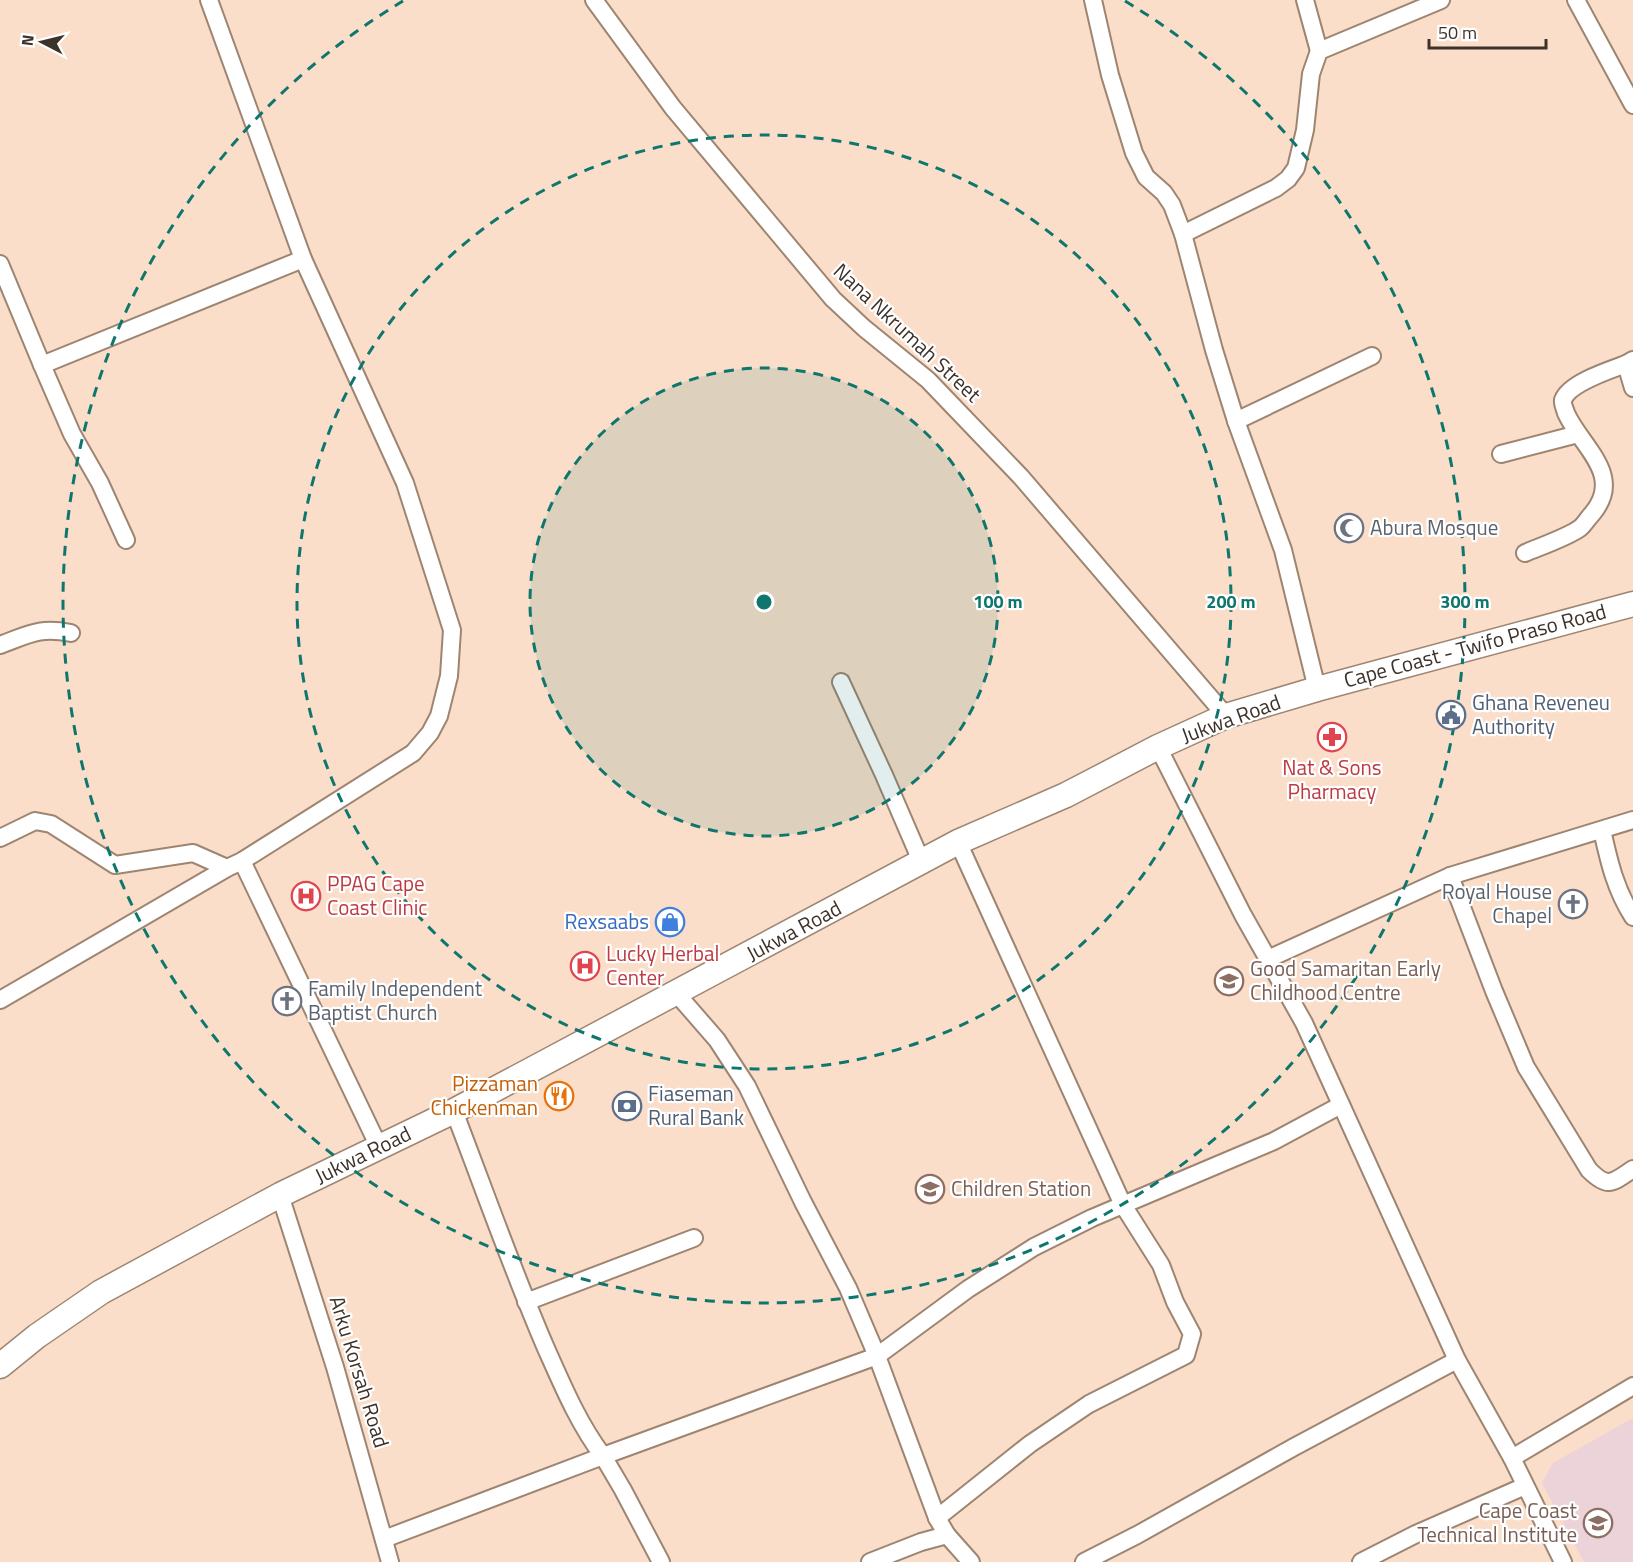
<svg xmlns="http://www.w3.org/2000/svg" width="1633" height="1562" font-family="'Titillium Web',sans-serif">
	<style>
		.education { fill: #ecd2d9 }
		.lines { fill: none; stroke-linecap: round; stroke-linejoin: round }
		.minor-casing { stroke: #9e8571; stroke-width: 20 }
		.secondary-casing { stroke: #9e8571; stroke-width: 27 }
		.minor { stroke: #fff; stroke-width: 16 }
		.secondary { stroke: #fff; stroke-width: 24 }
		.ring { fill: none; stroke: #0f766e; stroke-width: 3; stroke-dasharray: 10 8 }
		.labels { text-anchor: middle; stroke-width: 4.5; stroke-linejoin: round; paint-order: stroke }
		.street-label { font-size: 21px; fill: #3d322a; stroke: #fff }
		.worship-label { font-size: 21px; fill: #5b616d; stroke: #fff; text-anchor: start }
		.service-label { font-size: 21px; fill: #4e5e75; stroke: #fff; text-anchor: start }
		.health-label { font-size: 21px; fill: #be3a42; stroke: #fff; text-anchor: start }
		.shop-label { font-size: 21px; fill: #366cbe; stroke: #fff; text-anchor: end }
		.education-label { font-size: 21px; fill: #785e54; stroke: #fff; text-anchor: start }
		.food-label { font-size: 21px; fill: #c56008; stroke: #fff; text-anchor: end }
		.centre { fill: #0f766e; stroke: #fff; stroke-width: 3 }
		.ring-label { font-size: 18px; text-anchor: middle; font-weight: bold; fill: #0f766e; stroke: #fff; stroke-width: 4.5; stroke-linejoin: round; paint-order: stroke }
	</style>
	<rect width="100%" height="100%" fill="#fadec9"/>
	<path class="education" d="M1633 1418V1562H1584L1542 1483 1553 1463Z"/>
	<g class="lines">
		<g class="minor-casing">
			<g id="minor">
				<path d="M594 0 673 108 833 299 864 328 928 380 1021 477 1226 716"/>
				<path d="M1093 0 1110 75 1134 153 1146 177 1164 193 1172 205 1183 234 1214 350 1236 421 1283 550 1317 689"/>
				<path d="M1305 0 1319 51"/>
				<path d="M1576 0 1633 105"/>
				<path d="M1183 234 1276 188 1288 179 1296 168 1305 130 1311 74 1319 51 1441 0"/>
				<path d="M0 264 42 365 303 259"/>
				<path d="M1633 360 1626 364 1633 388"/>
				<path d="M42 365 72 434 100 483 126 540"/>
				<path d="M1236 421 1372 356"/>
				<path d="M1501 454 1578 434"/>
				<path d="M1525 553C1539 547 1568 537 1580 528 1584 525 1588 518 1592 514 1625 475 1581 447 1566 413 1565 409 1562 404 1563 400 1569 383 1610 370 1626 364"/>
				<path d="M0 645C30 634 39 627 71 633"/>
				<path d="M841 682 884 775 922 863"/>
				<path d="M1158 747 1243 915 1304 1023 1457 1360 1512 1458 1563 1562"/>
				<path d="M1602 830C1609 861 1615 889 1633 917"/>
				<path d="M0 838 35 821 51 824 115 865 193 853 227 868"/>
				<path d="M242 861 379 1147"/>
				<path d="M1450 876 1494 991 1526 1067 1589 1170C1608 1189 1612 1183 1633 1169"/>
				<path d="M1268 959 1450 876 1633 820"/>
				<path d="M0 1000 227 868 242 861 413 753 430 733 439 716 449 676 452 630 405 483 303 259 209 0"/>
				<path d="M454 1111C484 1189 512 1269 545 1346 562 1384 578 1423 603 1456L877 1356 848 1288 803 1202 747 1086 717 1040 677 994"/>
				<path d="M280 1195 335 1367 390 1562"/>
				<path d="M526 1302 694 1238"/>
				<path d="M1512 1458 1633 1386"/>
				<path d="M937 1518 1030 1444 1089 1404 1186 1355 1192 1334 1175 1302 1161 1265 1123 1205 958 842"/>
				<path d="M384 1539 603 1456 623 1490 661 1562"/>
				<path d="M870 1562 921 1542 947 1535"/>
				<path d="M971 1562 947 1535 937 1518 877 1356 968 1289 1034 1247 1092 1218 1274 1141 1341 1105"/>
				<path d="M1084 1562 1137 1535 1294 1447 1457 1360"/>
				<path d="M1361 1562 1416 1534 1525 1486"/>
			</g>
		</g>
		<g class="secondary-casing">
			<path id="secondary" d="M0 1366 37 1336 101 1292 280 1195 454 1111 958 842 1066 795 1158 747 1226 716 1317 689 1633 604"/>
		</g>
		<use href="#minor" class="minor"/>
		<use href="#secondary" class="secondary"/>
	</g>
	<circle cx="764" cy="602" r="234" fill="#0f766e" fill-opacity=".12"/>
	<g class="ring">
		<circle cx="764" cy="602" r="234"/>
		<circle cx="764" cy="602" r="467"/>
		<path d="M1125 1A701 701 0 1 1 403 1"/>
	</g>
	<defs>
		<g id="mosque-ring" transform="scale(1.5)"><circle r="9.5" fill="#fff" stroke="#6b7280" stroke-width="1.5"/><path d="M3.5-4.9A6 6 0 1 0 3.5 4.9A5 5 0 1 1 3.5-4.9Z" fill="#6b7280"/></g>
		<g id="civic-ring" transform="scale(1.5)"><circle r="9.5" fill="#fff" stroke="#5c6f8a" stroke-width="1.5"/><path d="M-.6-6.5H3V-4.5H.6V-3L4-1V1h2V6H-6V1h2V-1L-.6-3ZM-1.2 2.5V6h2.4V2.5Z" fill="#5c6f8a"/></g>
		<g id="pharmacy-ring" transform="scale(1.5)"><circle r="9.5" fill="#fff" stroke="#e0444e" stroke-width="1.5"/><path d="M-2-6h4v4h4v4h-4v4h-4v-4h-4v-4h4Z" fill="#e0444e"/></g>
		<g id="hospital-ring" transform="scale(1.5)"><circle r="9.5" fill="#fff" stroke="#e0444e" stroke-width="1.5"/><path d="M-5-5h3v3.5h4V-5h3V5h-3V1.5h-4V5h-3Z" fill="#e0444e"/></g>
		<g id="church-ring" transform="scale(1.5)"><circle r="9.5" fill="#fff" stroke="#6b7280" stroke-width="1.5"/><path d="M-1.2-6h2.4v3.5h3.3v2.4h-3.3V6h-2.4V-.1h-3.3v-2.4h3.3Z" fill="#6b7280"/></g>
		<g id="shop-ring" transform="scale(1.5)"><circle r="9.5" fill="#fff" stroke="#3f7fe0" stroke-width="1.5"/><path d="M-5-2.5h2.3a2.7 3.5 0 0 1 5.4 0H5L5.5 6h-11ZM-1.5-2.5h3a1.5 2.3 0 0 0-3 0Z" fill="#3f7fe0"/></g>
		<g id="school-ring" transform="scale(1.5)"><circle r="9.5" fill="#fff" stroke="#8d6e63" stroke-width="1.5"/><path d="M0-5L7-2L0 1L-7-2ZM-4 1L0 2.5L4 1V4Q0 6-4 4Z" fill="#8d6e63"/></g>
		<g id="restaurant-ring" transform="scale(1.5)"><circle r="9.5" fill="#fff" stroke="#e8710a" stroke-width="1.5"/><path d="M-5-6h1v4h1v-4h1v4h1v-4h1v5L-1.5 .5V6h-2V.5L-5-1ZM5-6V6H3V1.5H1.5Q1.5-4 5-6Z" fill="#e8710a"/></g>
		<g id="bank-ring" transform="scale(1.5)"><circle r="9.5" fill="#fff" stroke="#5c6f8a" stroke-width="1.5"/><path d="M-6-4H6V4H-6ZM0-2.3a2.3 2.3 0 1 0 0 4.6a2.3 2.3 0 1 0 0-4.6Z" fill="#5c6f8a"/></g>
	</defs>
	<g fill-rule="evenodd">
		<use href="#mosque-ring" x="1349" y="528"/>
		<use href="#civic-ring" x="1451" y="715"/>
		<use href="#pharmacy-ring" x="1332" y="737"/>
		<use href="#hospital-ring" x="306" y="896"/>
		<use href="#church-ring" x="1573" y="904"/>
		<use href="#shop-ring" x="670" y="922"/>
		<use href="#hospital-ring" x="585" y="966"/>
		<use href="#school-ring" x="1229" y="981"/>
		<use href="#church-ring" x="287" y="1001"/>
		<use href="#restaurant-ring" x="559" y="1096"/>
		<use href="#bank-ring" x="627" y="1106"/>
		<use href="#school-ring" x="930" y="1189"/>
		<use href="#school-ring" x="1598" y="1523"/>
	</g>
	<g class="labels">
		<g class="street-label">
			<text transform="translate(907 333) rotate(43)" y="7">Nana Nkrumah Street</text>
			<text transform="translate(1475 646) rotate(-15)" y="7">Cape Coast - Twifo Praso Road</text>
			<text transform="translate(1231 719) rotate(-20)" y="7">Jukwa Road</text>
			<text transform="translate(794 931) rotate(-28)" y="7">Jukwa Road</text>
			<text transform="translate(363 1155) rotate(-26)" y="7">Jukwa Road</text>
			<text transform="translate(359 1372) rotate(73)" y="7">Arku Korsah Road</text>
		</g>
		<g class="worship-label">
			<text x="1370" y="535">Abura Mosque</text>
			<text x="1552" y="899" text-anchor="end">Royal House<tspan x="1552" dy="24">Chapel</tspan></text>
			<text x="308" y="996">Family Independent<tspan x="308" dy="24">Baptist Church</tspan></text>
		</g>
		<g class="service-label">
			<text x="1472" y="710">Ghana Reveneu<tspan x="1472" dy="24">Authority</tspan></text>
			<text x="648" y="1101">Fiaseman<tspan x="648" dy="24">Rural Bank</tspan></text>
		</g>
		<g class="health-label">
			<text x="1332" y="775" text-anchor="middle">Nat &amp; Sons<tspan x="1332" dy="24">Pharmacy</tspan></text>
			<text x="327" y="891">PPAG Cape<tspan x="327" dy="24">Coast Clinic</tspan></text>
			<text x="606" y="961">Lucky Herbal<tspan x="606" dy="24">Center</tspan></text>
		</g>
		<g class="shop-label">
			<text x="649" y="929">Rexsaabs</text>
		</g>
		<g class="education-label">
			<text x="1250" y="976">Good Samaritan Early<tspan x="1250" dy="24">Childhood Centre</tspan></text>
			<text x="951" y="1196">Children Station</text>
			<text x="1577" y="1518" text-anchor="end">Cape Coast<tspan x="1577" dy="24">Technical Institute</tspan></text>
		</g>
		<g class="food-label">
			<text x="538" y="1091">Pizzaman<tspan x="538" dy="24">Chickenman</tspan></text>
		</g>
	</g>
	<circle cx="764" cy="602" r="9" class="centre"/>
	<g class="ring-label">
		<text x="998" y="608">100 m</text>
		<text x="1231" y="608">200 m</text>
		<text x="1465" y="608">300 m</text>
	</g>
	<g transform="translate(42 42) rotate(277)" stroke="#ffffff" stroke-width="4.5" paint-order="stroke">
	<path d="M0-4.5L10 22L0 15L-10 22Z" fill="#3d322a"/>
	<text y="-9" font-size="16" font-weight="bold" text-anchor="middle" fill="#3d322a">N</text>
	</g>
	<path d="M1429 39v9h117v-9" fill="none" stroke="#3d322a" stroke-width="3"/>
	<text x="1438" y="39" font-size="18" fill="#3d322a" stroke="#ffffff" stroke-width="4.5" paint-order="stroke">50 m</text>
</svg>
